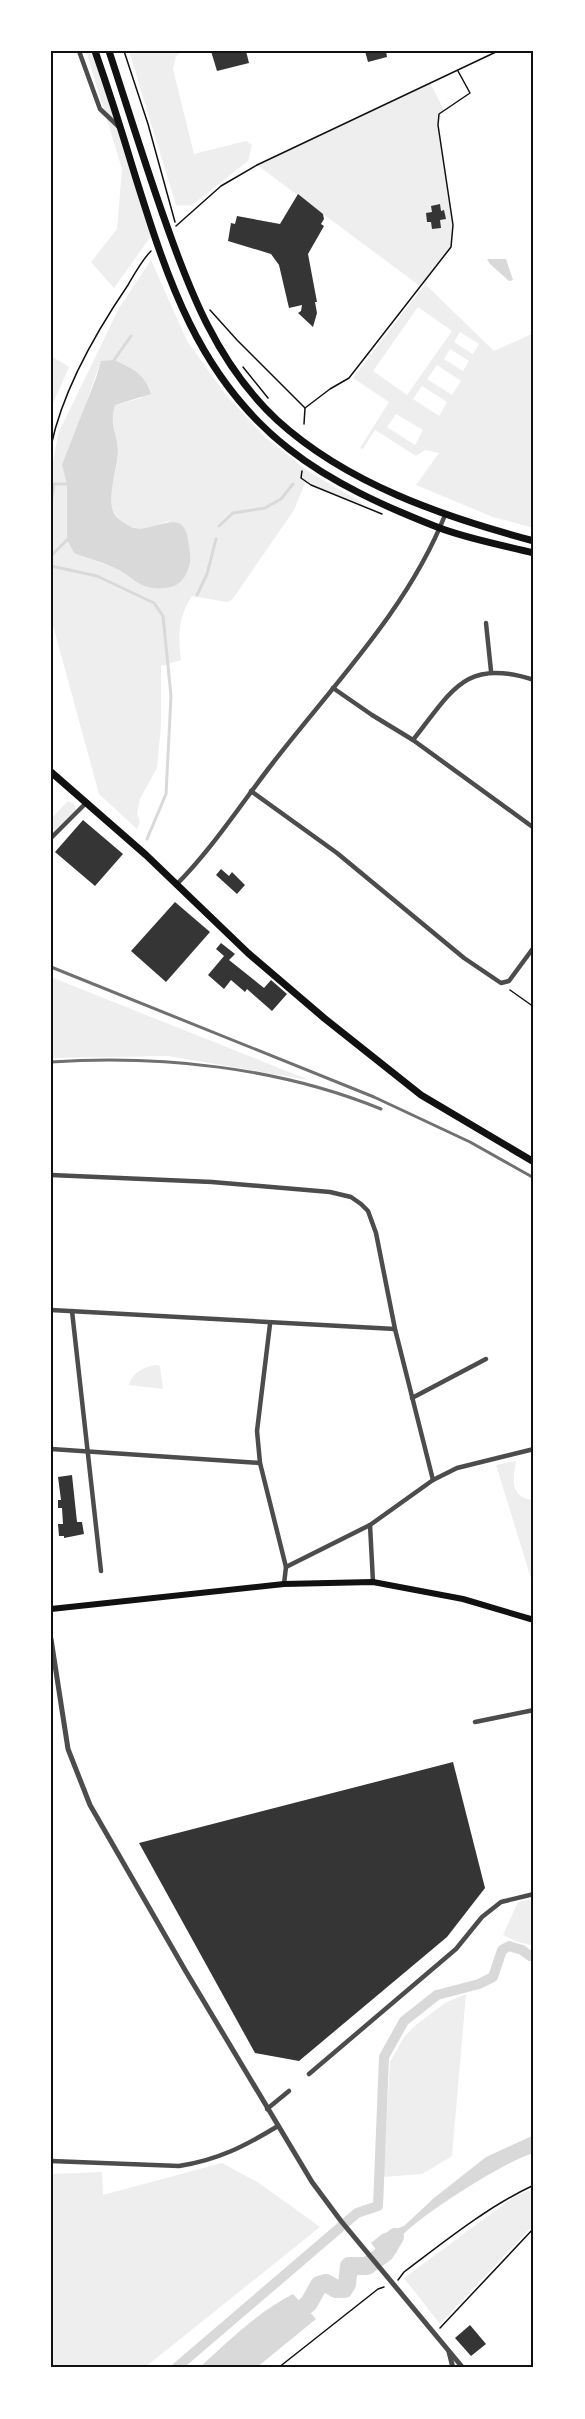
<svg xmlns="http://www.w3.org/2000/svg" width="585" height="2419" font-family="Mulish,sans-serif">
	<style>
		.green { fill: #eee; fill-rule: evenodd }
		.water { fill: #d9d9d9 }
		.lines { fill: none; stroke-linecap: round; stroke-linejoin: round }
		.stream { stroke: #d9d9d9; stroke-width: 3 }
		.canal { stroke: #d9d9d9; stroke-width: 10 }
		.river { stroke: #d9d9d9; stroke-width: 18 }
		.building { fill: #353535 }
		.path { stroke: #111; stroke-width: 1.5 }
		.minor { stroke: #4c4c4c; stroke-width: 4.5 }
		.tertiary { stroke: #4c4c4c; stroke-width: 5 }
		.secondary { stroke: #111; stroke-width: 6 }
		.primary { stroke: #111; stroke-width: 7 }
		.rail { stroke: #707070; stroke-width: 3 }
		.neatline { fill: none; stroke: #111; stroke-width: 2 }
	</style>
	<rect width="100%" height="100%" fill="#fff"/>
	<g class="green">
		<path d="M86 51H92L95 58 151 236 114 288 91 262 117 229 122 169Z"/>
		<path d="M129 51H182L176 56 173 69 194 154 246 141 252 145 248 161 192 205H176Z"/>
		<path d="M430 83 444 110 439 114 438 125 453 225 451 247 420 286 257 165Z"/>
		<path d="M151 260 187 341 226 395 265 437 309 472 361 502V504L305 483 294 510 232 600 226 602 192 596C178 617 178 635 181 660L161 666V725L157 768 140 799 137 814 140 822 137 829 99 794 51 618V474L58 434 119 308ZM101 361 142 398 115 405C109 427 118 431 118 450 118 467 112 480 110 496 108 510 123 527 137 528 148 529 159 524 169 521L148 587 120 570 74 553 67 540V484L88 397Z"/>
		<path d="M425 284 494 351 534 333V528L493 517 416 485 439 453 425 450 416 456 375 430 363 449 360 448 389 402 353 378ZM418 307 452 331 407 395 373 371ZM460 332 479 344 473 354 454 342ZM450 349 469 361 463 371 444 359ZM437 365 461 381 452 395 427 379ZM422 386 447 402 439 416 413 399ZM396 414 423 430 415 445 387 427Z"/>
		<path d="M51 356 69 367 51 408Z"/>
		<path d="M68 801 74 804 76 810 51 834V819Z"/>
		<path d="M51 977 309 1080 168 1056 51 1058Z"/>
		<path d="M156 1365 160 1366 163 1389 129 1385C131 1374 145 1366 156 1365Z"/>
		<path d="M516 1461C513 1479 509 1498 534 1500V1588L496 1465Z"/>
		<path d="M534 1899V1946L518 1942 503 1935 518 1902Z"/>
		<path d="M466 1994 452 2156 422 2174 383 2177 390 2062 404 2037 416 2025 445 2003Z"/>
		<path d="M222 2163 259 2183 320 2227 144 2368H51V2174L102 2172 103 2195Z"/>
		<path d="M534 2189V2224L440 2324 404 2278 515 2196Z"/>
	</g>
	<g class="water">
		<path d="M487 259H506L513 280 509 281 490 264Z"/>
		<path d="M114 360C132 368 145 374 151 394L115 405C109 427 117 430 118 450 118 469 104 502 116 516 119 520 131 528 135 528 153 532 184 506 188 540 189 547 191 555 190 563 188 571 184 581 176 585 168 589 156 589 148 587 138 585 130 576 121 571 106 563 89 559 74 553L67 540V484L62 465 96 378 101 361Z"/>
		<path d="M534 2135V2153C510 2158 408 2222 397 2242V2252L386 2262 371 2243 382 2234 404 2226 434 2198 486 2157Z"/>
		<path d="M293 2294 316 2319 256 2368H199C227 2342 258 2312 293 2294Z"/>
	</g>
	<g class="lines">
		<g class="stream">
			<path d="M114 360 131 336"/>
			<path d="M51 502 54 484H67"/>
			<path d="M219 526 233 513 265 508 281 499 293 484"/>
			<path d="M51 556 67 540"/>
			<path d="M51 566 97 576 154 603 163 616 171 696 166 794 147 839"/>
			<path d="M197 595 207 574 216 539"/>
		</g>
		<path class="canal" d="M176 2368 357 2213 378 2206 384 2057 404 2021 437 1995 479 1984 493 1977 502 1950 509 1946 522 1950 530 1956 534 1955"/>
		<path class="river" d="M287 2322 309 2303 319 2285 326 2283 336 2289H344L347 2284 349 2266H367L385 2253 395 2237"/>
	</g>
	<g class="building">
		<path d="M211 51H246L249 63 217 71Z"/>
		<path d="M365 51H386L387 57 368 62Z"/>
		<path d="M298 194 323 214 324 219 321 224 324 226 308 254 317 302H315L317 313 313 327 298 313 301 311 302 305 289 308 279 265 271 254 228 241 231 223 235 224 237 216 280 224Z"/>
		<path d="M440 204 441 211 444 210 446 219 440 220 441 228 432 229 431 222H427L426 213 432 212 431 206Z"/>
		<path d="M83 820 123 854 95 886 55 852Z"/>
		<path d="M221 869 229 876 232 872 245 885 237 894 216 875Z"/>
		<path d="M175 902 210 932 166 982 131 951Z"/>
		<path d="M221 943 235 954 229 960 264 988 271 980 287 994 272 1011 247 989 245 992 231 980 224 989 208 975 224 956 216 949Z"/>
		<path d="M72 1475 77 1522H82L84 1534 64 1538V1536H59L58 1524H63L62 1508H58V1500H61L58 1477Z"/>
		<path d="M453 1762 485 1888 447 1937 299 2061 255 2053 139 1843Z"/>
		<path d="M470 2325 486 2344 471 2356 455 2338Z"/>
	</g>
	<g class="lines">
		<g class="path">
			<path d="M124 51 148 124 175 222"/>
			<path d="M176 226 221 186 257 165 498 51"/>
			<path d="M210 310 237 340 305 408"/>
			<path d="M243 367 268 398"/>
			<path d="M304 424 305 408 330 389 349 378 451 247 453 225 438 125 439 114 470 93 458 71"/>
			<path d="M51 446C63 389 96 332 128 285 135 273 142 260 151 251"/>
			<path d="M302 471 301 478 311 485 382 514"/>
			<path d="M510 990 534 1007"/>
			<path d="M398 2280 404 2272C445 2241 487 2207 534 2185"/>
			<path d="M440 2328 534 2228"/>
			<path d="M278 2368 378 2289 384 2287"/>
		</g>
		<g class="minor">
			<path d="M79 51 100 109 119 127"/>
			<path d="M486 623 491 671"/>
			<path d="M333 688 372 715 413 740 534 828"/>
			<path d="M413 740C452 691 465 657 534 680"/>
			<path d="M251 791 337 853 464 958 501 983 509 981 534 947"/>
			<path d="M51 838 87 802"/>
			<path d="M176 885C212 849 241 804 272 764 333 685 408 609 445 515"/>
			<path d="M51 1175 212 1182 330 1192 351 1197 361 1204 368 1211 376 1233 395 1329 433 1480"/>
			<path d="M51 1310 395 1329"/>
			<path d="M72 1311 101 1571"/>
			<path d="M270 1324 257 1431 260 1463 286 1567 284 1584"/>
			<path d="M412 1398 486 1359"/>
			<path d="M51 1449 260 1463"/>
			<path d="M370 1525 373 1582"/>
			<path d="M286 1567 370 1525 433 1480 457 1468 534 1449"/>
			<path d="M475 1722 534 1710"/>
			<path d="M309 2074 456 1949 482 1917 501 1902 534 1894"/>
			<path d="M267 2109 289 2091"/>
			<path d="M51 2161 179 2166C218 2160 245 2146 278 2126"/>
		</g>
		<g class="tertiary">
			<path d="M51 1639 68 1749 90 1805 185 1970 312 2182 341 2221 463 2368"/>
			<path d="M449 2352 453 2368"/>
		</g>
		<path class="secondary" d="M51 1609 284 1584 373 1582 463 1599 534 1620"/>
		<g class="primary">
			<path d="M95 51C109 91 122 132 134 172 167 278 198 378 289 449 332 483 386 507 437 527 468 539 502 545 534 553"/>
			<path d="M109 51C127 106 144 161 163 215 189 290 217 364 277 420 347 484 444 517 534 541"/>
			<path d="M51 772 146 855 248 953 324 1018 421 1095 534 1162"/>
		</g>
		<g class="rail">
			<path d="M51 967 374 1097 470 1142 534 1178"/>
			<path d="M51 1062C161 1055 278 1067 381 1109"/>
		</g>
	</g>
	<rect width="585" height="2419" fill="none" stroke="#ffffff" stroke-width="105"/>
	<rect x="52" y="52" width="480" height="2314" class="neatline"/>
</svg>
